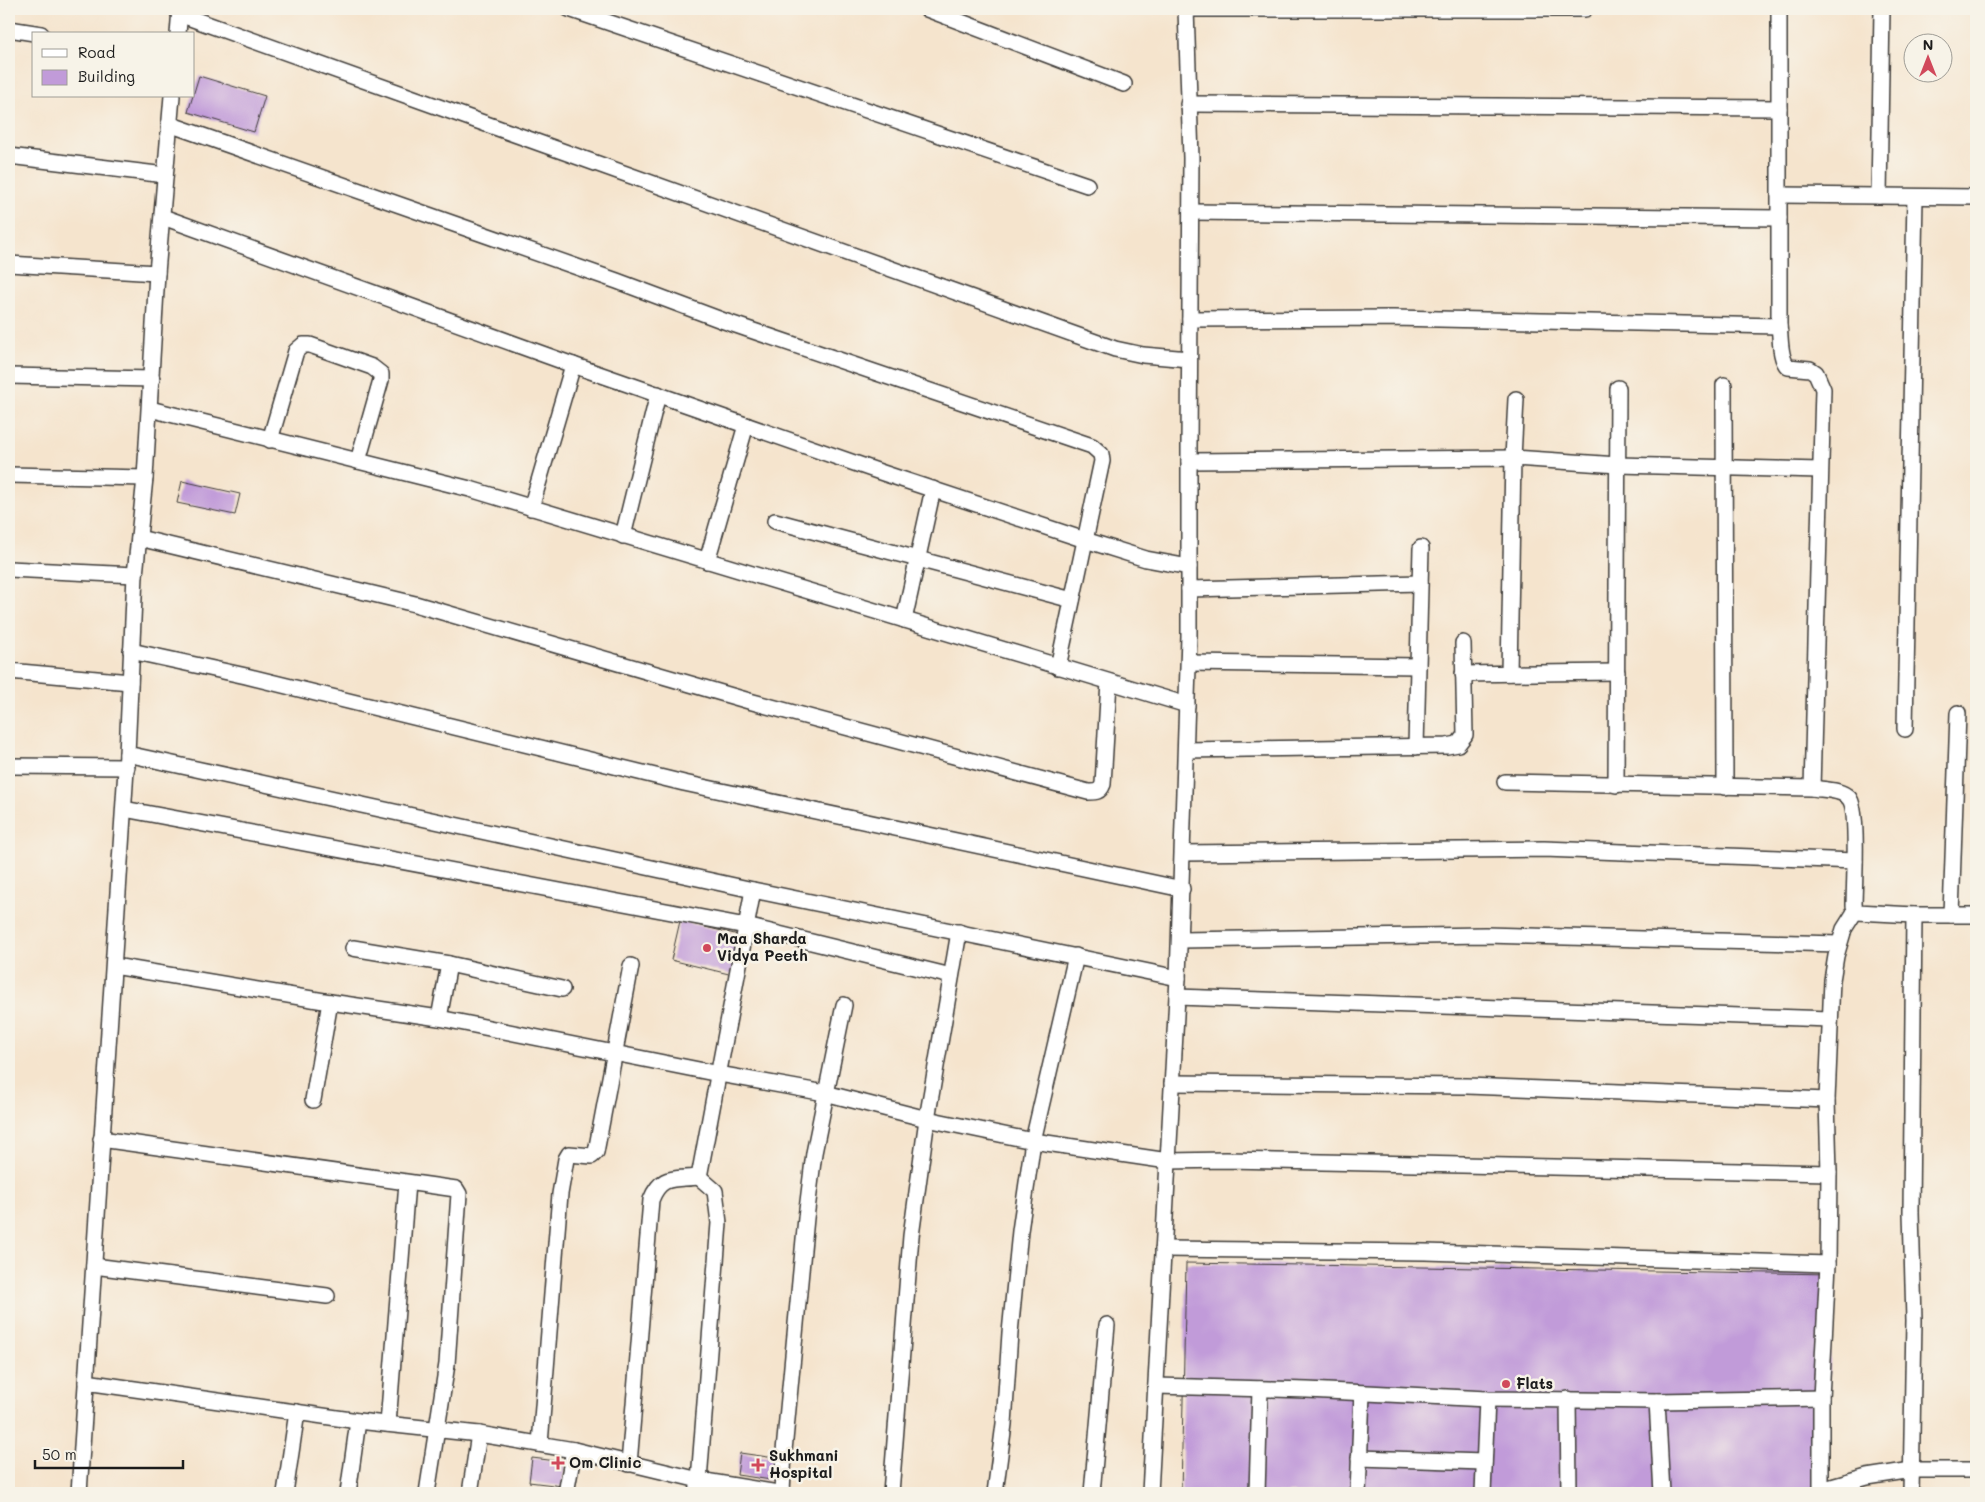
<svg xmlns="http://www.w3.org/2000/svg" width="1985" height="1502" font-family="Mali,sans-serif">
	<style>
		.building { fill: #c19bd9 }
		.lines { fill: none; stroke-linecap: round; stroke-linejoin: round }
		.minor-casing { stroke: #3d3a37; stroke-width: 18 }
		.minor { stroke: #fff; stroke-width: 15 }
		.poi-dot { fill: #d1495b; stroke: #f7f3e8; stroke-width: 2 }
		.labels { text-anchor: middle; stroke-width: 5; stroke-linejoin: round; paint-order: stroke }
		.poi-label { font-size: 15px; font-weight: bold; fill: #1c1c1c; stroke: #f7f3e8; text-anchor: start }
	</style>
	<rect width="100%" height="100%" fill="#f7f3e8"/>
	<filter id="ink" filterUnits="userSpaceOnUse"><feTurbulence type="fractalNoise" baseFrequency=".02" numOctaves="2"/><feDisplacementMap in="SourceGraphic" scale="10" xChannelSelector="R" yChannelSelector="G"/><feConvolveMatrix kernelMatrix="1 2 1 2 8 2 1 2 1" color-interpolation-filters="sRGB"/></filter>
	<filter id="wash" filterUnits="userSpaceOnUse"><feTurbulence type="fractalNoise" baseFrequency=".0096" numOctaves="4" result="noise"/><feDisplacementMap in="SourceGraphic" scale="20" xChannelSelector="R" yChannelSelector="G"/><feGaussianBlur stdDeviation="1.12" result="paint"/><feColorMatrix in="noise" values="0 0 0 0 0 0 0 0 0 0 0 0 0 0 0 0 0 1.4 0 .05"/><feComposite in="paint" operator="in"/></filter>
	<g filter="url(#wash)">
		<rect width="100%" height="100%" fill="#f5e4cd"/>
		<g id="blocks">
			<g class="building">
				<path d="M199 76 265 96 254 132 188 112Z"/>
				<path d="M182 481 240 494 235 515 177 503Z"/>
				<path d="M680 921 743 936 733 975 671 960Z"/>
				<path d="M1186 1263 1830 1274 1827 1493H1181Z"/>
				<path d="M740 1453 782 1459 778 1481 737 1475Z"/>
				<path d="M532 1458 565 1462 562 1486 529 1482Z"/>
			</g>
		</g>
	</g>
	<g filter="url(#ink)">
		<use href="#blocks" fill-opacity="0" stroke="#3d3a37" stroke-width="1"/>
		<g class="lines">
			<g class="minor-casing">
				<g id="minor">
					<path d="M569 9 1087 185"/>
					<path d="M927 9 1124 84"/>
					<path d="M1186 9H1585"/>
					<path d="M1779 9V326C1781 338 1779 358 1788 367L1810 369 1816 373 1823 389 1812 788"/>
					<path d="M179 14 1115 349 1143 355 1189 359"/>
					<path d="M9 29 41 34"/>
					<path d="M178 34 180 9"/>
					<path d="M1188 104 1779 108"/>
					<path d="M169 124 617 281 724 321 1092 446 1101 454 1102 461 1058 667"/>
					<path d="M9 156 165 175"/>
					<path d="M1779 195 1976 197"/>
					<path d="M1879 196 1882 9"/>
					<path d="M1191 212 1779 218"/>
					<path d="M163 217 573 365 883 473 1085 540 1146 559 1189 567"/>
					<path d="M9 264 157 273"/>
					<path d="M1190 319 1393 318 1779 326"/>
					<path d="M9 376 152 379"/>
					<path d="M1724 385 1725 787"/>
					<path d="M150 409 470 489 1187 705"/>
					<path d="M270 440 296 351 303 345H310L372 367 381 374V380L358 461"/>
					<path d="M1189 461 1513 458 1618 465 1820 470"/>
					<path d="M9 475 145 478"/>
					<path d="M531 508 573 365"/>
					<path d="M775 521 1072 600"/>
					<path d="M623 536 658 394"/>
					<path d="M139 538 415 604 749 701 1088 792C1096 792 1100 792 1103 784L1109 682"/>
					<path d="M707 561 746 425"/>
					<path d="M9 569 135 575"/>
					<path d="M1189 589 1420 583"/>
					<path d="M904 620 933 489"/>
					<path d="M131 651 246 676 684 783 1182 889"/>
					<path d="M1189 663 1418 666"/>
					<path d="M9 671 130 682"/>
					<path d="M1509 673 1513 458 1516 399"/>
					<path d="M1463 674 1617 672"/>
					<path d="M1905 729 1915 197"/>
					<path d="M1416 747 1421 548"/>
					<path d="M1186 750 1447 746 1458 744 1465 735 1463 643"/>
					<path d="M127 754 753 890 1178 978"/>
					<path d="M9 766 127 767"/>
					<path d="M1505 782 1812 788C1823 790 1841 789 1849 798 1859 809 1854 888 1854 906L1857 912 1914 915H1976"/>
					<path d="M1616 785 1618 388"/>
					<path d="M124 809 746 926 951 976"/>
					<path d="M1183 853 1544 849 1855 861"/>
					<path d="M1951 915 1958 713"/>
					<path d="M1180 940 1485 935 1839 944"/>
					<path d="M353 948 449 964 562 989"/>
					<path d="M114 966 330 1002 439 1018 719 1074 825 1093 927 1119 1033 1141 1168 1161 1226 1160 1829 1173"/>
					<path d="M1177 997 1830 1019"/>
					<path d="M439 1018 449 964"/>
					<path d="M1172 1083 1467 1086 1827 1100"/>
					<path d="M313 1100 330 1002"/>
					<path d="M101 1139 456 1189 459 1194 447 1364 427 1493"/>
					<path d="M1163 1249 1425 1252 1828 1264"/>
					<path d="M94 1266 327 1296"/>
					<path d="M86 1382 358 1421 479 1434 574 1450 699 1480 778 1493"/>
					<path d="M1156 1386 1307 1390 1487 1399 1657 1401 1821 1398"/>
					<path d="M1568 1399 1569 1493"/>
					<path d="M1657 1401 1662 1493"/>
					<path d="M388 1424 407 1183"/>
					<path d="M540 1444 560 1194 566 1159 569 1154 592 1156 596 1152 631 966"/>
					<path d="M1359 1458 1484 1462"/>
					<path d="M629 1464 651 1200C661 1174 674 1180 699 1177L753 890"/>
					<path d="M1821 1490 1867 1477 1912 1470H1976"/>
					<path d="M79 1493 127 754 135 575 145 478 157 273 172 96"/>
					<path d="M285 1493 297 1412"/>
					<path d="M348 1493 358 1421"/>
					<path d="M470 1493 479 1434"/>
					<path d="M566 1493 574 1450"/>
					<path d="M697 1493 699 1480 719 1223 715 1191 699 1177"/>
					<path d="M782 1493 784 1451 806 1218 814 1153 844 1005"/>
					<path d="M891 1493 911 1236 927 1119 959 932"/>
					<path d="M995 1493 1004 1424 1010 1333 1020 1231 1033 1141 1076 956"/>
					<path d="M1092 1493 1107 1325"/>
					<path d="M1150 1493 1178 978 1189 636V446L1191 158 1186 9"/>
					<path d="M1257 1493 1260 1389"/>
					<path d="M1358 1493 1362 1394"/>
					<path d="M1483 1493 1487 1399"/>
					<path d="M1821 1493V1398L1828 1264 1829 1173 1827 1100 1832 980 1836 956 1844 929 1856 910"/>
					<path d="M1911 1493 1914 1320 1911 1212 1914 915"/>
				</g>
			</g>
			<use href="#minor" class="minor"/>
		</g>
	</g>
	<g class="poi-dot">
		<circle cx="707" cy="948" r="5"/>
		<circle cx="1506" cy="1384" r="5"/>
		<path d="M555.5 1455.5h5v5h5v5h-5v5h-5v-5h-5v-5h5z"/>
		<path d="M755.5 1457.5h5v5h5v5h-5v5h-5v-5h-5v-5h5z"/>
	</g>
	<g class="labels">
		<g class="poi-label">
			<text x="717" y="944">Maa Sharda<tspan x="717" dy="17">Vidya Peeth</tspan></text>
			<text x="1516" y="1389">Flats</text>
			<text x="769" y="1461">Sukhmani<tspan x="769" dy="17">Hospital</tspan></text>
			<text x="569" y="1468">Om Clinic</text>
		</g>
	</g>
	<rect width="1985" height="1502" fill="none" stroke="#f7f3e8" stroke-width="30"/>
	<rect x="32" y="32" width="162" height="65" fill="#f7f3e8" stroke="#9f9d96"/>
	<rect x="42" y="49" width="25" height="8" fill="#ffffff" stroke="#9f9d96"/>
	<text x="78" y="58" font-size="15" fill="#1c1c1c">Road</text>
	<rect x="42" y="70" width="25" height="15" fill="#c19bd9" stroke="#9f9d96"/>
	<text x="78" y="82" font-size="15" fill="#1c1c1c">Building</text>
	<g transform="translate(1928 58)"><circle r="24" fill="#f7f3e8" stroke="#9f9d96"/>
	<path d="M0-4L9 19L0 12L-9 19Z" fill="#d1495b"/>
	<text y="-8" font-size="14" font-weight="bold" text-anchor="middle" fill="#1c1c1c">N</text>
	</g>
	<path d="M35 1460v8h148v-8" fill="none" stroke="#1c1c1c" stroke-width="2.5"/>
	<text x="42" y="1460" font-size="15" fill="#1c1c1c" stroke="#f7f3e8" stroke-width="4" paint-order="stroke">50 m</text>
</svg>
